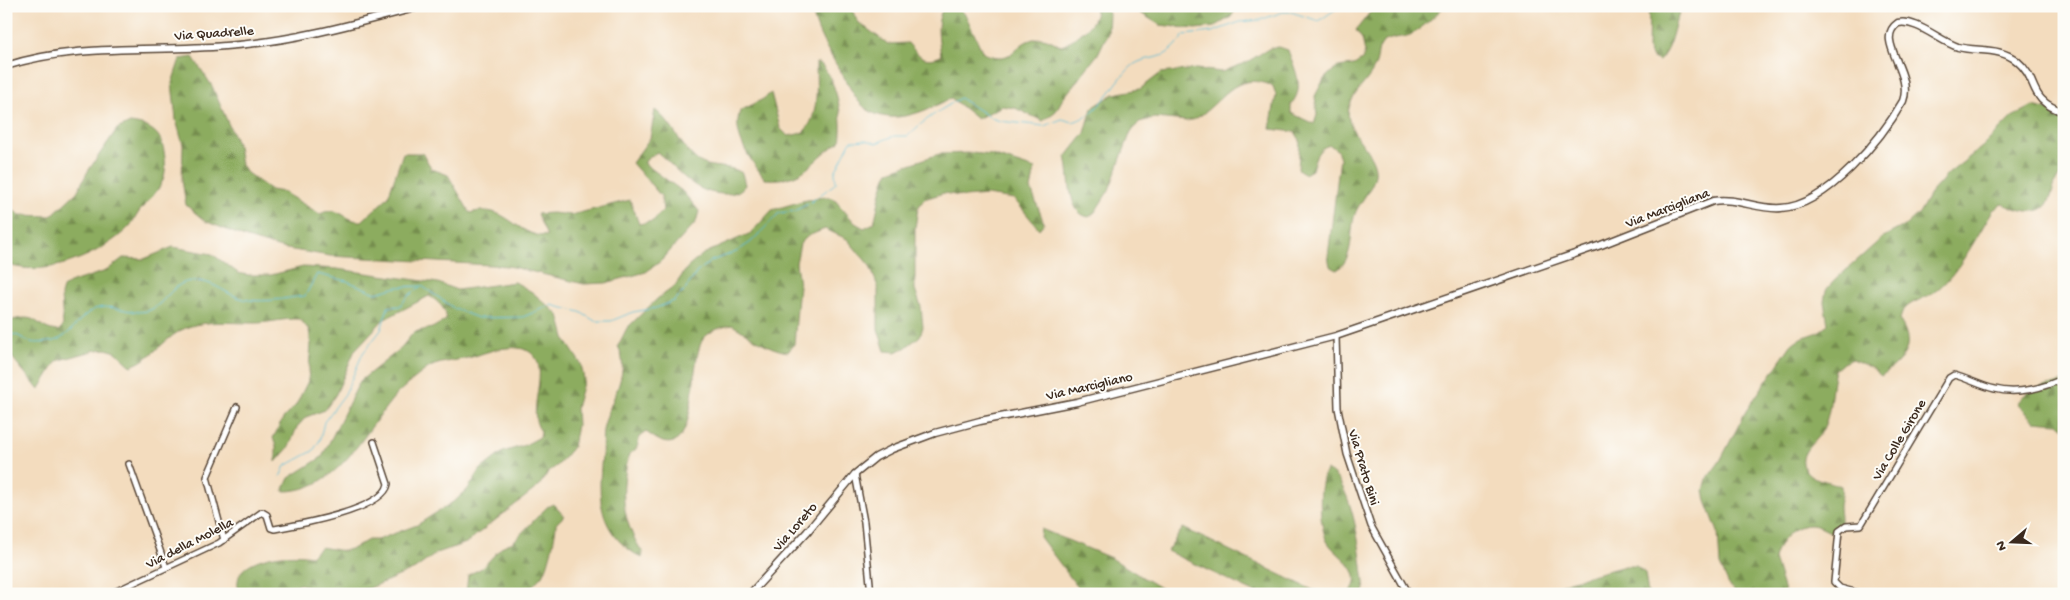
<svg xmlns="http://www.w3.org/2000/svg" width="2070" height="600" font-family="'Gochi Hand',sans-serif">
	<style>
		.forest { fill: url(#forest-firs); stroke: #646b3e }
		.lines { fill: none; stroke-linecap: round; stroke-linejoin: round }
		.stream { stroke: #56bbd4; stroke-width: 1 }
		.minor-casing { stroke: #574536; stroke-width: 8 }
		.tertiary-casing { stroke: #574536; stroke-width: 9 }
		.minor { stroke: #fff; stroke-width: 5 }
		.tertiary { stroke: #fff; stroke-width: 6 }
		.labels { text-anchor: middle; stroke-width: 4; stroke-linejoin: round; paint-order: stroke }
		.street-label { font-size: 14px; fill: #3b2a1e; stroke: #fdfcf7 }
	</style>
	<defs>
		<pattern id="forest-firs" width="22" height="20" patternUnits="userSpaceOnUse" patternTransform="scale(1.25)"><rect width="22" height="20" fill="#8cac5f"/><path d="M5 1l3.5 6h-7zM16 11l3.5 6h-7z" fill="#748c4e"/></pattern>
	</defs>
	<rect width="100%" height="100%" fill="#fdfcf7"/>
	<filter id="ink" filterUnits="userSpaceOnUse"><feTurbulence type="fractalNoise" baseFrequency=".02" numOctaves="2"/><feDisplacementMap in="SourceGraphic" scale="10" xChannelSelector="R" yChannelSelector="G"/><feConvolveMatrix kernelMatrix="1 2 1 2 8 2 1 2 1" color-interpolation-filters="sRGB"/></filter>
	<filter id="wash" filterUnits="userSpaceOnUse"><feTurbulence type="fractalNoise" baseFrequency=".0096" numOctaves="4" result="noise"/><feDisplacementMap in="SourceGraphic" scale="20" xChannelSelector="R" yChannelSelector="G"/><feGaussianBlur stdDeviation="1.12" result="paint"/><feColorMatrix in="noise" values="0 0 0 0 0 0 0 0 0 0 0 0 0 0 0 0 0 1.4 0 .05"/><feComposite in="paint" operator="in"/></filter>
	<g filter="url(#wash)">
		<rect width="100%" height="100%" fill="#f3dcbe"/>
		<g class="forest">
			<path d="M811 6H850L858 22 888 44 908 43C919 56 924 63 941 56 939 40 934 20 945 6H958L966 16 983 53C1018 67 1011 40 1040 38 1047 37 1056 44 1062 46 1075 38 1100 24 1095 6H1106L1109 14 1108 33 1098 54 1062 100 1056 111 1043 121 1015 108 1002 106 977 119 951 98C924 112 884 131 859 102 851 92 846 79 839 69 826 47 816 32 811 6Z"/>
			<path d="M1129 6H1238L1231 17 1214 27 1195 29 1160 25Z"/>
			<path d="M1375 6H1445C1434 16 1423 28 1410 35 1402 38 1391 37 1384 42 1376 48 1379 58 1375 66 1369 82 1353 91 1349 108 1343 130 1373 149 1375 169 1377 185 1360 200 1355 214 1349 233 1355 257 1337 270L1330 266 1328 256 1340 158 1337 150 1330 145C1317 148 1315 158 1312 170L1305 174 1298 169 1300 140 1295 132 1270 129 1276 95 1273 86C1233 69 1223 103 1195 119L1187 121 1155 118 1139 122 1130 134 1109 190 1095 212 1089 217C1066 214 1071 174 1066 157L1085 133 1092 108 1114 94 1140 89 1161 73 1196 69 1222 72 1247 62 1270 48 1279 47 1288 50C1294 68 1306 88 1291 104V113L1314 124 1317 115 1315 96 1324 79 1337 67 1354 65 1362 60 1365 52 1362 39 1356 30Z"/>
			<path d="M1649 6H1683C1671 25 1675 43 1659 61L1651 57 1648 48Z"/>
			<path d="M193 57 212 86 238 146 241 165 247 173 271 190 283 192 320 214C340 204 344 222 362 221L388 197 403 153H422L432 169 448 175 470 213C507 202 515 237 547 236L537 214 552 213 571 215 630 200 639 224 653 221 663 210 661 196 632 163 650 138 655 110C673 123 681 148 698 161 712 170 729 164 742 173L745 185C740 192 734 194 725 194 693 194 679 170 657 152L645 161V164L682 191 699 211 696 222 661 261 646 272 606 283 584 284 508 266 330 256 281 248 247 238 205 221 186 205 182 180 183 145 176 120 172 83 180 59Z"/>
			<path d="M816 63H820C837 81 844 118 840 142 808 161 808 182 765 179 751 160 731 136 740 111L763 99 771 93 780 128 788 136C793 135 800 134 803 132 820 119 816 82 816 63Z"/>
			<path d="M2033 106 2054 111 2064 119V173C2048 182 2057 210 2033 211 2024 212 2011 207 2002 204L1993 210C1978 234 1960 271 1938 289 1924 302 1902 300 1900 321 1917 347 1902 361 1881 376L1873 369 1853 359 1843 363 1835 370C1830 389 1832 413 1822 431 1816 442 1798 452 1804 467 1809 481 1829 480 1841 486 1842 495 1840 498 1839 506 1839 513 1841 519 1840 527L1830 532C1824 529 1817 525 1810 525 1791 525 1778 543 1774 559L1785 594H1737L1729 585 1720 565 1718 532 1706 501 1704 490 1707 479 1720 461 1746 411 1791 345C1803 333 1816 338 1828 324L1824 302 1826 290 1834 281 1883 237 1906 225 1919 213 1930 194 1948 174 1982 147 2012 117Z"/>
			<path d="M130 123C148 125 161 131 164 151 169 180 160 188 142 208 137 214 134 221 129 227 101 255 45 279 6 264V203L19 215 51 216 77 192 88 171 117 129Z"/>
			<path d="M971 153 992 155 1035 169 1031 189 1044 223 1039 229 1014 199 986 195 965 197 944 193 924 199 918 208 915 228V289L921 307 923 327 920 336 905 348 895 352 885 351 878 329V287L870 266 847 239 825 229 808 236 800 244 796 263 799 285 794 344 788 352C767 349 750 335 732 325 722 327 711 330 704 338 688 356 700 453 663 442 657 440 651 435 646 432L639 437C638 447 637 450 629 454 620 491 621 521 643 553L642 558C599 534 597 501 602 456 603 445 601 433 605 422 612 396 631 372 618 346L627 328 657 299 674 287 687 268 703 254 751 233 772 210 802 201 823 197 833 198 855 223 864 228 874 223C879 205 880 187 889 171L939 154Z"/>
			<path d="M173 247 212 254 238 273 248 275H271L303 267 337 269 438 283 457 290 515 282 532 292 559 315 566 341 581 364 584 379 576 408 577 425 573 447 558 465 548 472 539 486 466 543 437 553 415 569 370 588 348 594H332L300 584 280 594H236C239 587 236 580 241 572 254 555 292 552 311 556L321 547 343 551 354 548 368 540H377L417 525 456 500 468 489 481 469 503 452 525 445 540 437 541 431C524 412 553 368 530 352 516 343 492 350 478 355 465 360 441 361 430 367 422 372 400 390 395 396 364 432 338 492 283 491L289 478 322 457 360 381 399 350 414 332 432 328 446 320C447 309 438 301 429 296L383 320 355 350 336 394 325 410 306 417 297 427 289 447 276 462V446L273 438 284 417 296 405 308 381 311 344 309 330 300 319C283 318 267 324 250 323 230 323 208 320 188 327 166 335 154 358 131 366L116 352 106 349 96 350 57 361 39 390 6 350V322C42 310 33 329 58 331L63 326 61 295 63 288 69 283 106 271 123 258 144 259Z"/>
			<path d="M2064 381V428L2058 423 2035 421 2018 405C2023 387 2049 388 2064 381Z"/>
			<path d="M1326 470C1355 481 1361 562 1365 590L1362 594H1349C1370 569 1333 556 1326 539 1319 521 1318 487 1326 470Z"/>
			<path d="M553 504 564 516 556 524C556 533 549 566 544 573 540 579 534 583 529 590L530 594H466L468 575 482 568 503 546 513 542 547 507Z"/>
			<path d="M1183 528 1321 594H1258L1167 551Z"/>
			<path d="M1041 529 1111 558 1170 594H1086L1076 585 1040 537Z"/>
			<path d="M1625 566H1636L1645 573 1648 594H1542L1569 581Z"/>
		</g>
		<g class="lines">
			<g class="stream">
				<path d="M6 335C18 332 21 339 31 342 37 344 47 342 54 341 71 337 78 316 95 309 113 302 136 318 152 309 168 300 174 280 195 281 212 281 222 291 237 297 259 305 283 298 305 296L317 274 347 281 376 293 397 287 422 286 455 309 478 318 523 317 551 305 580 312 595 321H611L633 312 656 308 674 301 684 291 697 272 711 261 736 252 751 242 779 213 794 211 808 204 836 183 835 172 851 141 866 140 876 143 894 136H908C923 120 941 110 960 98L991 118 1000 121 1044 126 1062 119 1073 122C1102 113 1111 85 1132 66 1139 60 1149 59 1158 57 1170 54 1177 45 1184 35L1212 32 1240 22 1260 20 1283 12H1291L1319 21 1340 6"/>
				<path d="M280 477 285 466 313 451 320 440 324 422 345 394 363 353 381 330 388 307 400 306 408 296 420 287"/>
			</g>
		</g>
	</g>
	<g filter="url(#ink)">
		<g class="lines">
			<g class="minor-casing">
				<g id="minor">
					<path d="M1336 336 1338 408 1347 454 1371 526 1409 594"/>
					<path d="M129 464 166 567"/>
					<path d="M855 474 864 522 871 594"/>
					<path d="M224 540 207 477 237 407"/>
					<path d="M110 594 219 543 262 512 267 515 271 528 274 529C297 525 384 510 388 484L374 442"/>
					<path d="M1862 594 1840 588 1834 582 1839 531 1846 526 1861 525 1949 378 1954 375C1969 379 1981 386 1995 389 2017 395 2044 388 2064 378"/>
				</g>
			</g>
			<g class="tertiary-casing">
				<g id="tertiary">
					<path d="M6 66C77 43 152 52 225 46 291 42 358 23 422 6"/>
					<path d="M750 594 807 532 855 474 876 457 892 449 935 433 980 421 1077 402 1336 336 1601 245 1713 201C1736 197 1758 210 1781 208 1827 206 1882 138 1903 101 1914 72 1873 40 1898 23 1917 19 1939 41 1958 47 1977 52 2000 47 2017 61 2040 80 2026 100 2064 112"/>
				</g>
			</g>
			<use href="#minor" class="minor"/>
			<use href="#tertiary" class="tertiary"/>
		</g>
	</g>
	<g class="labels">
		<g class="street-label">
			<text transform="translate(214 32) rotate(-4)" y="5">Via Quadrelle</text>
			<text transform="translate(1667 207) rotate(-21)" y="5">Via Marcigliana</text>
			<text transform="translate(1089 385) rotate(-13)" y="5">Via Marcigliano</text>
			<text transform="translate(1898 439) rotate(-59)" y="5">Via Colle Girone</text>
			<text transform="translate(1365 467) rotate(73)" y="5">Via Prato Bini</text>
			<text transform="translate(794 526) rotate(-49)" y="5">Via Loreto</text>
			<text transform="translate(189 542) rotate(-27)" y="5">Via della Molella</text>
		</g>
	</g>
	<rect width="2070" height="600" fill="none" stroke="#fdfcf7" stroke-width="25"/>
	<g transform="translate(2012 542) rotate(251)" stroke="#fdfcf7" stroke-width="4" paint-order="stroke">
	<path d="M0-4L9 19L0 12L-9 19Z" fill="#3b2a1e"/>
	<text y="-8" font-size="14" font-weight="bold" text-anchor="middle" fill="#3b2a1e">N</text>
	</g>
</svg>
